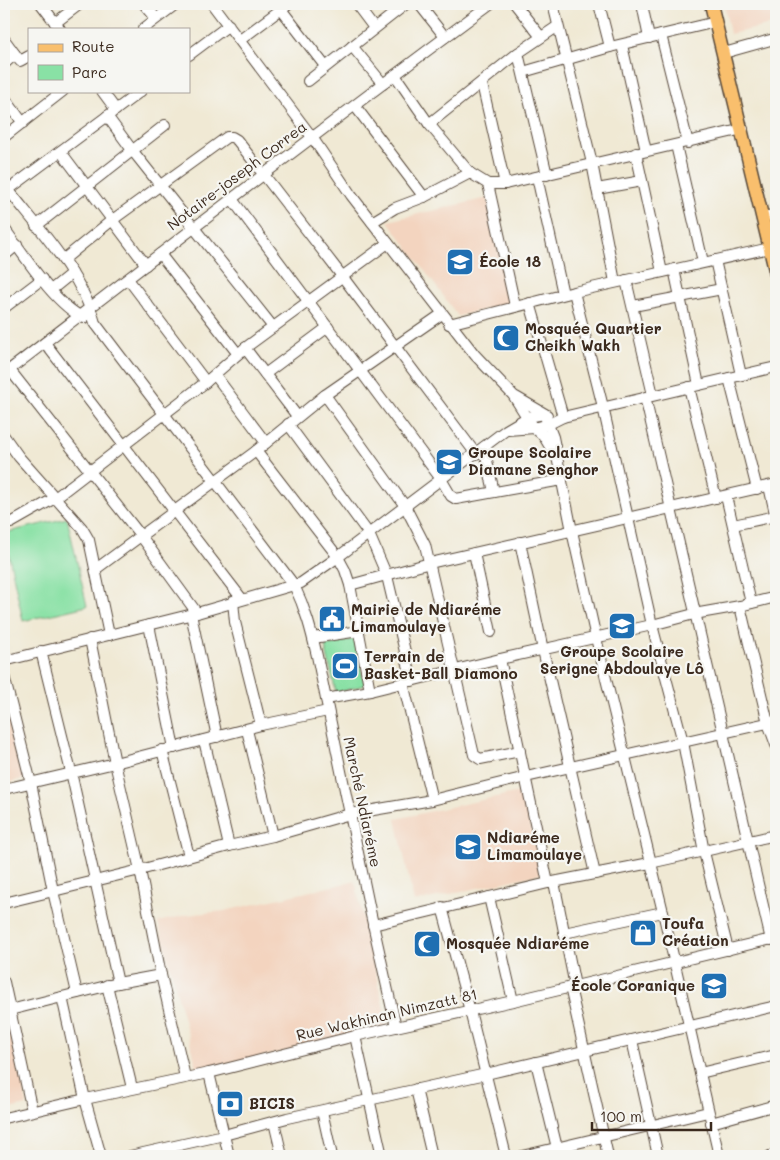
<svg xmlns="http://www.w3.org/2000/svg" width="780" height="1160" font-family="Mali,sans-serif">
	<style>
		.built { fill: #f3d4bf }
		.green { fill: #89e1a5; stroke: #628662 }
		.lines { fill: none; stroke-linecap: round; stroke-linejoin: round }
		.minor-casing { stroke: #564739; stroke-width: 12 }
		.major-casing { stroke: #564739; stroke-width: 15 }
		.minor { stroke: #fff; stroke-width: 10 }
		.major { stroke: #f9bf6d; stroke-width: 12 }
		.labels { text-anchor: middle; stroke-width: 4.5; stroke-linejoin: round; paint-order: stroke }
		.street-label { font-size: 15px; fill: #3b2a1e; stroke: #f6f6f2 }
		.poi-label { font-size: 15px; font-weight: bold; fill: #3b2a1e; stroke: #f6f6f2; text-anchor: start }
	</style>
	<rect width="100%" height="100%" fill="#f6f6f2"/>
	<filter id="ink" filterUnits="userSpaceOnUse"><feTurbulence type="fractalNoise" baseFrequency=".02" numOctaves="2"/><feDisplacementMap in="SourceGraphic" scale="10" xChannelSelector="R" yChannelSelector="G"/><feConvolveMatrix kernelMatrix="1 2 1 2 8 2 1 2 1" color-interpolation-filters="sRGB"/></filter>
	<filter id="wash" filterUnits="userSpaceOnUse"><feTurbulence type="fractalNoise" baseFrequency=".0096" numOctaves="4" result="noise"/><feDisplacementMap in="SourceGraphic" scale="20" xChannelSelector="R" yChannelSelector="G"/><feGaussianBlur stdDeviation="1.12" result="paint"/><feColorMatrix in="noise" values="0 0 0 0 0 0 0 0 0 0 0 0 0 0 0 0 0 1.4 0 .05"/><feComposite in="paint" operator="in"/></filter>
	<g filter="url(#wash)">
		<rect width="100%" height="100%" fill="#f0e9d4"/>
		<g class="built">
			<path d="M724 4H776V24L730 34Z"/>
			<path d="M488 198 510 303 458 316 388 221Z"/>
			<path d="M4 683 26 778 4 784Z"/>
			<path d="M523 791 541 874 414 902 396 819Z"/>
			<path d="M355 881 388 1027 198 1072 158 922 186 915 224 911Z"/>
			<path d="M4 999 27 1105 4 1110Z"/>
		</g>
		<g class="green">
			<path d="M67 518 87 606 23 621 4 533Z"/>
			<path d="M354 639 365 685 336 693 325 646Z"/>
		</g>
	</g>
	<g filter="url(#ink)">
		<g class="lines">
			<g class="minor-casing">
				<g id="minor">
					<path d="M41 4 60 29"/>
					<path d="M144 4 156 18"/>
					<path d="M212 4 312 137 351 195 475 355 513 395 534 428 543 435 553 452"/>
					<path d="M277 4 325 66"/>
					<path d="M356 4 374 28"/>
					<path d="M419 4 445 37"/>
					<path d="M515 4 541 37"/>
					<path d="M553 4 592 163 615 282"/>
					<path d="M599 4 610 47"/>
					<path d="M642 4 649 38"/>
					<path d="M55 23 80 4"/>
					<path d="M143 29 176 4"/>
					<path d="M661 35 688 143"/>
					<path d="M4 39 20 61 29 56"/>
					<path d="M240 40 288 4"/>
					<path d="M622 45 646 151"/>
					<path d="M352 46 383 84"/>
					<path d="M518 53 547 175"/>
					<path d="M724 53 774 39 776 40"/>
					<path d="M189 55 229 25"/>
					<path d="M4 64 15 54"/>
					<path d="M523 72 610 47 716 22"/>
					<path d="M395 75 429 124 470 173"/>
					<path d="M308 81 406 4"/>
					<path d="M482 84 505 184"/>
					<path d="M102 91 116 110"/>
					<path d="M4 97 23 123"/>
					<path d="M355 106 424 197"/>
					<path d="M107 116 132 150 273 327"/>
					<path d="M429 124 518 53 558 26"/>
					<path d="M4 137 63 91"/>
					<path d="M676 145 703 262"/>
					<path d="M61 152 146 265"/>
					<path d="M636 153 662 272"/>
					<path d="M537 177 563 294"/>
					<path d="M4 184C36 226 81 272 95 323L294 585C306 610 311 630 317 656L371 915 396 1027"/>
					<path d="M488 184 515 306"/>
					<path d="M597 189 642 181"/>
					<path d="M8 190 141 91"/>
					<path d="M232 199 441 479 451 496 456 499 562 480"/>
					<path d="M763 217 776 214"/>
					<path d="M372 222 395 208 424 197 470 173 488 184H505L743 129"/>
					<path d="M36 226 165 125"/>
					<path d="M4 228C24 255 54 304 84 318"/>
					<path d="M160 254 238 354"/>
					<path d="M4 256 17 245"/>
					<path d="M63 260 111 221 227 137H232L237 140 342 276 476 454"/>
					<path d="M715 260 741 375"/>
					<path d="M674 269 699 385"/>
					<path d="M128 279 206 382"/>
					<path d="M626 280 653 395"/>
					<path d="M51 290 72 273"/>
					<path d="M574 292 603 407 652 625 683 742 704 852 728 950"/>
					<path d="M530 303 563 417"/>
					<path d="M633 306 722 289"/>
					<path d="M4 308 42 279"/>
					<path d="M449 324 574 292 770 248"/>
					<path d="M45 343 242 599"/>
					<path d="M245 348 297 416"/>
					<path d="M10 370 141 536 197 613"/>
					<path d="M4 374C165 250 326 125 490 4"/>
					<path d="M265 374 328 327"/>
					<path d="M215 375 266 443"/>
					<path d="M729 378 757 489"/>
					<path d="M689 387 716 498"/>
					<path d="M325 395 405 506 425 545 474 755 480 759 520 751"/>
					<path d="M516 397 547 415"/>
					<path d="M645 397 771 940"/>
					<path d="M544 414 553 437 572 531 596 638 663 912 719 1156"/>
					<path d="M288 424 369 534 387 576 412 681"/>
					<path d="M508 430 534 428 549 424 563 417 776 367"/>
					<path d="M4 436 19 457 82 528 89 540 109 635"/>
					<path d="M484 447 494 492"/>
					<path d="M256 451 338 557 345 570 350 585 370 691"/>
					<path d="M769 486 776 518"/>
					<path d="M726 496 751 603"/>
					<path d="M4 522 11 523 55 498 206 382 245 348 388 243"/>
					<path d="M733 525 776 516"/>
					<path d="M520 542 543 650 595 874"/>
					<path d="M474 553 491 632"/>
					<path d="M96 569 256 451 325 395 442 314"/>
					<path d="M350 585 430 563 776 484"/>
					<path d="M233 601 235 622 261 725"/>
					<path d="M740 606 768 723 776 745"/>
					<path d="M191 614 217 737"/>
					<path d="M149 625 174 748"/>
					<path d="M313 638 359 631"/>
					<path d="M90 639 115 763 140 870 161 975 185 1077"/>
					<path d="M41 651 71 772 118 983"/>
					<path d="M500 659 548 883"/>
					<path d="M4 661 197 613 301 583 338 557 506 430 528 417 544 414"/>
					<path d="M4 676 31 783 53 891 77 993"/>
					<path d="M403 683 432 800"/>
					<path d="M326 699 370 691 500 659 652 625 694 614 740 606 776 597"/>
					<path d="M247 730 273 836"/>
					<path d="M204 740 229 846"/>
					<path d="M162 750 189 856"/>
					<path d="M4 789 115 763 261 725 328 711"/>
					<path d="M554 882 575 986"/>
					<path d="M489 897 513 1001"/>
					<path d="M4 903 140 870 229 846 273 836 350 814 432 800 526 777 776 721"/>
					<path d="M442 907 470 1011 506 1156"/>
					<path d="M373 925 548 883 650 863 776 835"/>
					<path d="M564 933 663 912"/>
					<path d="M4 982 32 1111"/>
					<path d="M107 985 132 1088"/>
					<path d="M570 987 608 1156"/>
					<path d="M62 997 85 1099 101 1156"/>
					<path d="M10 1010 118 983 161 975"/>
					<path d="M355 1036 382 1156"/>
					<path d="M632 1040 658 1156"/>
					<path d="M536 1062 557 1148"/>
					<path d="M209 1073 229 1156"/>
					<path d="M700 1073 776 1055"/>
					<path d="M416 1089 432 1156"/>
					<path d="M322 1111 332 1156"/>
					<path d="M4 1118 85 1099 209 1073 355 1036 513 1001 776 938"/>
					<path d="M274 1122 282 1156"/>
					<path d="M711 1123 776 1105"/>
					<path d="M130 1156 224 1135 287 1118 486 1074 776 1006"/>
					<path d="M522 1156 708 1112"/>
					<path d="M770 1156 776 1154"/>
				</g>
			</g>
			<g class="major-casing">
				<path id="major" d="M711 4 776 274"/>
			</g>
			<use href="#minor" class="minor"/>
			<use href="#major" class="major"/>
		</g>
	</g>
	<defs>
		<g id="school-square" transform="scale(1.4375)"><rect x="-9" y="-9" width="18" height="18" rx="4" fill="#1f6fb2" stroke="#f6f6f2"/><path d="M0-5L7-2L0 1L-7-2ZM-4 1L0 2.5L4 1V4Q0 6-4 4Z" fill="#fff"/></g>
		<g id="mosque-square" transform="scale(1.4375)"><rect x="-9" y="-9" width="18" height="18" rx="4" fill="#1f6fb2" stroke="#f6f6f2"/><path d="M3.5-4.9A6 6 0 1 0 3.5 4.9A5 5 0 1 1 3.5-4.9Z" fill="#fff"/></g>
		<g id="civic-square" transform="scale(1.4375)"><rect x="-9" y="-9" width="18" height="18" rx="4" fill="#1f6fb2" stroke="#f6f6f2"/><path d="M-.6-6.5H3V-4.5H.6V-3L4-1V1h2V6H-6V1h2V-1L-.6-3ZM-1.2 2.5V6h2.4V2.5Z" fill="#fff"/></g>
		<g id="stadium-square" transform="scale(1.4375)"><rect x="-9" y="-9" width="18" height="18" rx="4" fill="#1f6fb2" stroke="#f6f6f2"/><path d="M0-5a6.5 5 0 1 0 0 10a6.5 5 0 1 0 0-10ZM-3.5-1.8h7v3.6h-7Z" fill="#fff"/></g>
		<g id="shop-square" transform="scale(1.4375)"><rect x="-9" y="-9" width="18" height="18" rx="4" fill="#1f6fb2" stroke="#f6f6f2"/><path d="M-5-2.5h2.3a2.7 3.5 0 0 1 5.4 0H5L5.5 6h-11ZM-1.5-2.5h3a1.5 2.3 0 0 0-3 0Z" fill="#fff"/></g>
		<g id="bank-square" transform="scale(1.4375)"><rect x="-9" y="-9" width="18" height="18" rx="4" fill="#1f6fb2" stroke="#f6f6f2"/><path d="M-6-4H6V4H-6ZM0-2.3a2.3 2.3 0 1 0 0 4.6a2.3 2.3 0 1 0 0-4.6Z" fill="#fff"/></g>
	</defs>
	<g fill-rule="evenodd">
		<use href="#school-square" x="460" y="262"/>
		<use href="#mosque-square" x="506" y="338"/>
		<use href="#school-square" x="449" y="462"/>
		<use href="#civic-square" x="332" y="619"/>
		<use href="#school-square" x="622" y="626"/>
		<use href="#stadium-square" x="345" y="666"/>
		<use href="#school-square" x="468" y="847"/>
		<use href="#shop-square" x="643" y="933"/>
		<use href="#mosque-square" x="427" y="944"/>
		<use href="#school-square" x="714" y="986"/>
		<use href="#bank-square" x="230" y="1104"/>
	</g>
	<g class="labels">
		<g class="street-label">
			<text transform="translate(237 176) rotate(-37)" y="5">Notaire-joseph Correa</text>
			<text transform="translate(362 802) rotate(78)" y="5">Marché Ndiaréme</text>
			<text transform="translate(387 1015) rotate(-13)" y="5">Rue Wakhinan Nimzatt 81</text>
		</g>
		<g class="poi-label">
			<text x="479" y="267">École 18</text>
			<text x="525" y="334">Mosquée Quartier<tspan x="525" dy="17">Cheikh Wakh</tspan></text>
			<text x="468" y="458">Groupe Scolaire<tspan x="468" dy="17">Diamane Senghor</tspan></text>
			<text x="351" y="615">Mairie de Ndiaréme<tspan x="351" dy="17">Limamoulaye</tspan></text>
			<text x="622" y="657" text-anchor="middle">Groupe Scolaire<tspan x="622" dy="17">Serigne Abdoulaye Lô</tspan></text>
			<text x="364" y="662">Terrain de<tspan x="364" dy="17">Basket-Ball Diamono</tspan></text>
			<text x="487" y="843">Ndiaréme<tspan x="487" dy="17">Limamoulaye</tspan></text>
			<text x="662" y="929">Toufa<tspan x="662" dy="17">Création</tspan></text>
			<text x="446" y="949">Mosquée Ndiaréme</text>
			<text x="695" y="991" text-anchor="end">École Coranique</text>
			<text x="249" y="1109">BICIS</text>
		</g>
	</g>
	<rect width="780" height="1160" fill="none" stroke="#f6f6f2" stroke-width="20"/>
	<rect x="28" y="28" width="162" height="65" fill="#f6f6f2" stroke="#aba49d"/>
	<rect x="38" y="44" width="25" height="8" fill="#f9bf6d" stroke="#aba49d"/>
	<text x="72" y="52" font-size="15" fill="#3b2a1e">Route</text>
	<rect x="38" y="65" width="25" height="15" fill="#89e1a5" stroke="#aba49d"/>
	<text x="72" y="78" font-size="15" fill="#3b2a1e">Parc</text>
	<path d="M592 1122v8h119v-8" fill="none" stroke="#3b2a1e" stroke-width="2.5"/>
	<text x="600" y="1122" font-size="15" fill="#3b2a1e" stroke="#f6f6f2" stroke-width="4" paint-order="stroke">100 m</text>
</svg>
